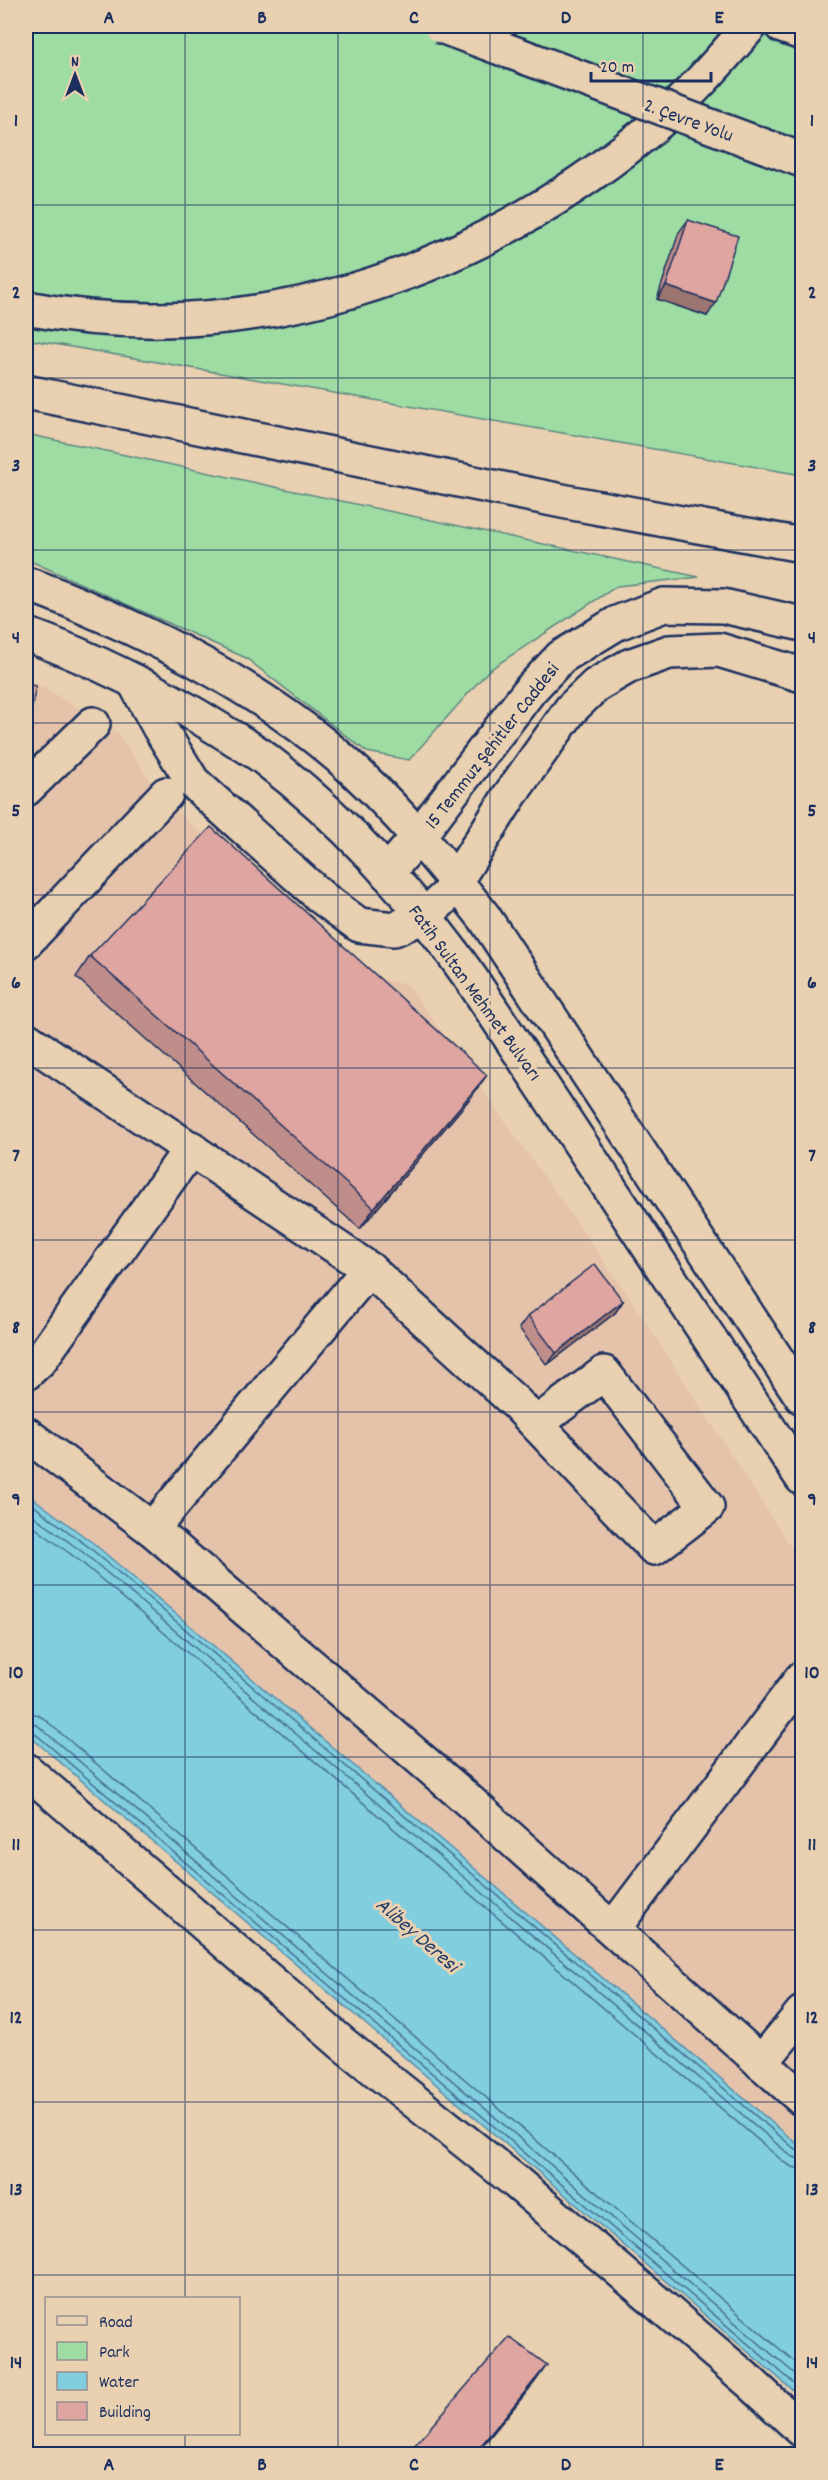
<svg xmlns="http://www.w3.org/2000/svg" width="828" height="2480" font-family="Dekko,sans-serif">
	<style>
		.built { fill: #e5c3ab }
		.green { fill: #9edca4; stroke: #5c8681; stroke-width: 1.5 }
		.water { fill: #81cedf; stroke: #588eab; stroke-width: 1.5 }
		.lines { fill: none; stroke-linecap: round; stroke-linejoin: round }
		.shore { stroke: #446f92; stroke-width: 1.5 }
		.minor-casing { stroke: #1b2f5e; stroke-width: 38 }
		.major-casing { stroke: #1b2f5e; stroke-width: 38 }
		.highway-casing { stroke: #1b2f5e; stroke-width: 38 }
		.minor { stroke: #e8d0b0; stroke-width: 33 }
		.major { stroke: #e8d0b0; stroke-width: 33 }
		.highway { stroke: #e8d0b0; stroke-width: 33 }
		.highway-bridge-casing { stroke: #1b2f5e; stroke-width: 38; stroke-linecap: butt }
		.highway-bridge { stroke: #e8d0b0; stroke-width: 33 }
		.wall { fill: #c08e8a; stroke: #1b2f5e; stroke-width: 1.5 }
		.shaded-wall { fill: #9c7470; stroke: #1b2f5e; stroke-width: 1.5 }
		.building { fill: #dfa5a0; stroke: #1b2f5e; stroke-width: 1.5 }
		.grid { fill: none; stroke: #1b2f5e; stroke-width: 1.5; stroke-opacity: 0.55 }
		.labels { text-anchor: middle; stroke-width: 6; stroke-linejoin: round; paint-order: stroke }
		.street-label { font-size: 20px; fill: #1b2f5e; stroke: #e8d0b0 }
		.water-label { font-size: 21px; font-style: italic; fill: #253f6b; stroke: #e8d0b0 }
		.neatline { fill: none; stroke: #1b2f5e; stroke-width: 2 }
		.grid-label { font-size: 20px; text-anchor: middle; font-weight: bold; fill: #1b2f5e }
	</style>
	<rect width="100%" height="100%" fill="#e8d0b0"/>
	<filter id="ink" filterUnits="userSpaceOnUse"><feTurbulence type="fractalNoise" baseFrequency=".0167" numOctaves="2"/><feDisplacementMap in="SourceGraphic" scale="12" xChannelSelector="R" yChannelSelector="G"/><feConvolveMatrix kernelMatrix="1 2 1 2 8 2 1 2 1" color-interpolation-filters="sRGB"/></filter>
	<g filter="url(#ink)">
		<path class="built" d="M26 682 43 687 117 732 159 794 349 972 408 985 628 1295 802 1564V2148L93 1543 26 1493Z"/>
		<g class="green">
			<path d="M26 26H802V475L26 339Z"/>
			<path d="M26 434 699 577 617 586 489 670 409 760 367 752 246 658 26 559Z"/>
		</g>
		<path class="water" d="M26 1493 93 1543 802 2148V2398L26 1733Z"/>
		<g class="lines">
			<g class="shore">
				<path d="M26 1500 90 1548 796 2150 802 2152"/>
				<path d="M26 1510 85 1554 791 2156 802 2160"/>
				<path d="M26 1521 80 1561 785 2163 792 2167 802 2169"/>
				<path d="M26 1712 35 1714 43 1718 802 2368"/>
				<path d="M26 1721 37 1725 802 2380"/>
				<path d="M26 1729 32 1731 802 2390"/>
			</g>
			<g class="minor-casing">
				<g id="minor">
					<path d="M26 789 93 724"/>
					<path d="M26 942 166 794"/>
					<path d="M26 1039 369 1269 517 1404 654 1548 707 1507 604 1373 536 1424"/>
					<path d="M26 1373 40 1360 191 1148"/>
					<path d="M26 1434 152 1529 460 1793 802 2099"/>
					<path d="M152 1529 369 1269"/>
					<path d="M26 1770 343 2044 516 2182 750 2382 802 2430"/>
					<path d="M613 1929 802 1678"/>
					<path d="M761 2063 802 2013"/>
				</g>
			</g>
			<g class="major-casing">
				<g id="major">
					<path d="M26 584C53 592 79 605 105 616 196 656 285 706 358 774 404 817 445 867 484 917L802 1397"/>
					<path d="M26 634C94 659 160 692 222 731 236 740 251 748 264 758 345 820 414 897 472 980L802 1478"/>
					<path d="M134 681 159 727 193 782 321 897 359 925 394 929 425 916 447 895 510 795 571 709 596 685 629 666 669 652 719 650 802 675"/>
					<path d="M387 873 418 837 530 690 561 657 617 623 664 605 723 606 802 624"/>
				</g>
			</g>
			<g class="highway-casing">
				<g id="highway">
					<path d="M782 26 802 33"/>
					<path d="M26 308C250 351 472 275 646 133 684 102 718 63 750 26"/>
					<path d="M26 392 567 502 802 545"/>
				</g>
			</g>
			<use href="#minor" class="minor"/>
			<use href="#major" class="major"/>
			<use href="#highway" class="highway"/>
			<g class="highway-bridge-casing">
				<path id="highway-bridge" d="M441 26 802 160"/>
			</g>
			<use href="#highway-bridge" class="highway-bridge"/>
		</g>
		<g class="wall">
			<path d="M688 220 707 316 657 299 679 232Z"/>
			<path d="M90 956 472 1096 360 1229 76 977Z"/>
			<path d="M623 1301 615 1313 547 1365 519 1328 528 1316Z"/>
		</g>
		<g class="shaded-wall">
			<path d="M666 286 716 303 707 316 657 299Z"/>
			<path d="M487 1075 472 1096 360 1229 374 1208Z"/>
			<path d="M623 1301 615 1313 547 1365 556 1353Z"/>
			<path d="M547 2365 535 2382 476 2454H474Z"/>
		</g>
		<g class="building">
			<path d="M688 220 738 236 716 303 666 286Z"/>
			<path d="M26 684 36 686 26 736Z"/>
			<path d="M211 827 487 1075 374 1208 90 956Z"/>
			<path d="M595 1264 623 1301 556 1353 528 1316Z"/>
			<path d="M509 2337 547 2365 474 2454H407Z"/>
		</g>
	</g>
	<path class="grid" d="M185 26V2298M338 26V2454M490 26V2454M643 26V2454M26 205H802M26 378H802M26 550H802M26 723H802M26 895H802M26 1068H802M26 1240H802M26 1412H802M26 1585H802M26 1757H802M26 1930H802M26 2102H802M26 2275H802M185 2434V2454"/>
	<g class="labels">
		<g class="street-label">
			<text transform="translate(689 119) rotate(20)" y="7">2. Çevre Yolu</text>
			<text transform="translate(491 745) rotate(-52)" y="7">15 Temmuz Şehitler Caddesi</text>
			<text transform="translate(476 992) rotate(54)" y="7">Fatih Sultan Mehmet Bulvarı</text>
		</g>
		<g class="water-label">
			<text transform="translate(418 1934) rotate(41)" y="7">Alibey Deresi</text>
		</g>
	</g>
	<rect width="828" height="2480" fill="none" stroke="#e8d0b0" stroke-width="66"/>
	<rect x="45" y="2297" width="195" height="138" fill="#e8d0b0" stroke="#96908f" stroke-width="1.5"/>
	<rect x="57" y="2316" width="30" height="9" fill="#e8d0b0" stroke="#96908f" stroke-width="1.5"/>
	<text x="99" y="2327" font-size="18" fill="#1b2f5e">Road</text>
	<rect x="57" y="2342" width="30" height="18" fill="#9edca4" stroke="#96908f" stroke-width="1.5"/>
	<text x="99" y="2357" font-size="18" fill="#1b2f5e">Park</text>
	<rect x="57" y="2372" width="30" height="18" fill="#81cedf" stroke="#96908f" stroke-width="1.5"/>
	<text x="99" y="2387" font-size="18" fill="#1b2f5e">Water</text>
	<rect x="57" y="2402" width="30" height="18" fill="#dfa5a0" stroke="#96908f" stroke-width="1.5"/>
	<text x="99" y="2417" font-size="18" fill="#1b2f5e">Building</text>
	<g transform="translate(75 75)" stroke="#e8d0b0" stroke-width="4.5" paint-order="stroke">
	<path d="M0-4.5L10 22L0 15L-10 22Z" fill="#1b2f5e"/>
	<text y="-9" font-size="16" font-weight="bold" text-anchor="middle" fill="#1b2f5e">N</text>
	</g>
	<path d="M591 72v9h120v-9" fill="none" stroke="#1b2f5e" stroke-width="3"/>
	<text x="600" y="72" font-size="18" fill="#1b2f5e" stroke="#e8d0b0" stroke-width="4.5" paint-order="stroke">20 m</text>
	<rect x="33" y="33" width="762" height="2414" class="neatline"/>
	<g class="grid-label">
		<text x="109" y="23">A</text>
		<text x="262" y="23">B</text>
		<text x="414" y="23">C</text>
		<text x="566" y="23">D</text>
		<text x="719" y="23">E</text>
		<text x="16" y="126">1</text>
		<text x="812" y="126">1</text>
		<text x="16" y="298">2</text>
		<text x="812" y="298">2</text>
		<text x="16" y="471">3</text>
		<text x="812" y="471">3</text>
		<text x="16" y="643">4</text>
		<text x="812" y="643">4</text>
		<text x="16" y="816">5</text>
		<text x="812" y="816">5</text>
		<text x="16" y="988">6</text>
		<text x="812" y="988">6</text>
		<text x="16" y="1161">7</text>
		<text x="812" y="1161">7</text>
		<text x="16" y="1333">8</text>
		<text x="812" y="1333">8</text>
		<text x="16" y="1505">9</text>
		<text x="812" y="1505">9</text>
		<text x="16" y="1678">10</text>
		<text x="812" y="1678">10</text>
		<text x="16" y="1850">11</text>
		<text x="812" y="1850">11</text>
		<text x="16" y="2023">12</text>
		<text x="812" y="2023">12</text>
		<text x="16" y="2195">13</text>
		<text x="812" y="2195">13</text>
		<text x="16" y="2368">14</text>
		<text x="812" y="2368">14</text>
		<text x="109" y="2470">A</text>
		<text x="262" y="2470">B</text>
		<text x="414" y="2470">C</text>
		<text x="566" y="2470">D</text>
		<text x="719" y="2470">E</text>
	</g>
</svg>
